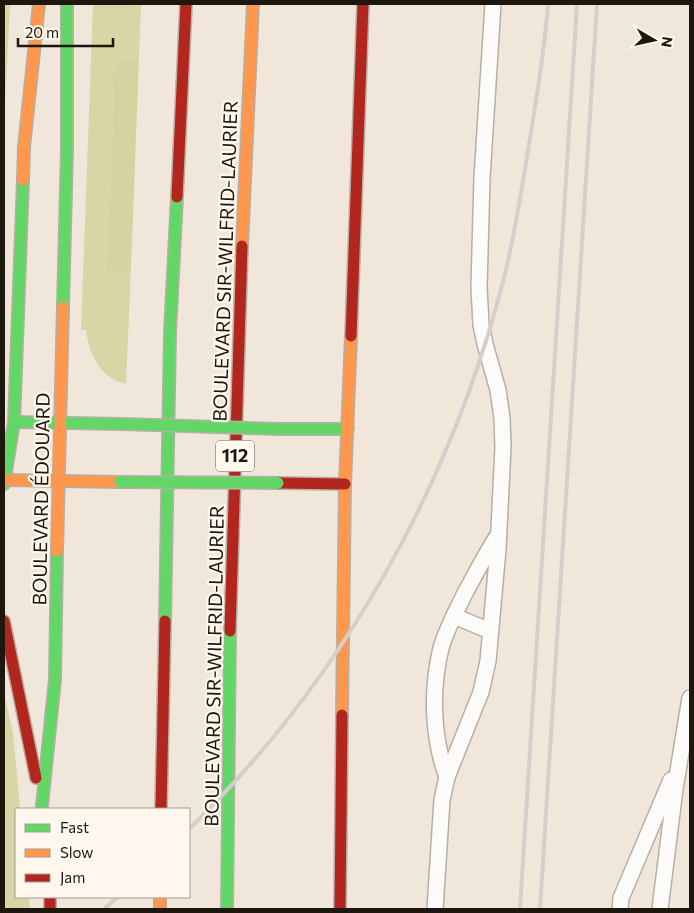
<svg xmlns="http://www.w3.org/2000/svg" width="694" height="913" font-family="Commissioner,sans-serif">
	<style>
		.green { fill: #d7d6a6 }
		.forest { fill: #d4d3a2 }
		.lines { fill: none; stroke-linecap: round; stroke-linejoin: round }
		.lane-casing { stroke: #b6afa5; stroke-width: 18 }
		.fast-casing { stroke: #b6afa5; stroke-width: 14 }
		.slow-casing { stroke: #b6afa5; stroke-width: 14 }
		.jam-casing { stroke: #b6afa5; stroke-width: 14 }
		.lane { stroke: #fdfbf9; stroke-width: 15 }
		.fast { stroke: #63d668; stroke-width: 11 }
		.slow { stroke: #ff974d; stroke-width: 11 }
		.jam { stroke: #b3261e; stroke-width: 11 }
		.rail { stroke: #d3d0cc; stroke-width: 4 }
		.fast-bridge-casing { stroke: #b6afa5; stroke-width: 14; stroke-linecap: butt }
		.fast-bridge { stroke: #63d668; stroke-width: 11 }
		.labels { text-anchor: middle; stroke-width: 4.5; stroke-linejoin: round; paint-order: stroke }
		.shield { fill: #fef7ed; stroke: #605a51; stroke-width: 1 }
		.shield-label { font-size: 18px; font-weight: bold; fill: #1d170e }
		.street-label { font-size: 19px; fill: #1d170e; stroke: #fef7ed }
	</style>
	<rect width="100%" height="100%" fill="#f0e7da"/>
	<g class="green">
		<path d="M4 4H10L4 128Z"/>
		<path d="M93 4H141L139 58 119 61 112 77 113 122 105 278 131 268 126 384C122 382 118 382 115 380 97 372 88 348 86 330H81Z"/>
		<path d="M4 693 13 733 20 809H16V897H29L30 909H4Z"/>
	</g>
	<path class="forest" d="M139 58 131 268 105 279 113 122 112 77 119 61Z"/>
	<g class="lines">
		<g class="lane-casing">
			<g id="lane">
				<path d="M454 616 490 631"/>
				<path d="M447 777C432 737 431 689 441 648 446 630 456 612 464 595 475 575 485 555 498 535"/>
				<path d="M435 909 442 800 447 777 481 692 488 661 498 549 503 447 502 418 498 390 485 344 481 325 479 287 482 178 493 4"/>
				<path d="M620 909 621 898 671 780"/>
				<path d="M660 909 675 789 690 698"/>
			</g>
		</g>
		<g class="fast-casing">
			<g id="fast">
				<path d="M63 307 67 149V4"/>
				<path d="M14 422 122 424"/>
				<path d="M279 429H348"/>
				<path d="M4 484 14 422 23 180"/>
				<path d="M165 621 170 332 177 197"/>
				<path d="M42 806 55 679 57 551"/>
				<path d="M227 909 230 631"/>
			</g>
		</g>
		<g class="slow-casing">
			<g id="slow">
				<path d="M23 180 24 147 39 4"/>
				<path d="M242 246 253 4"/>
				<path d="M4 480 120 482"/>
				<path d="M57 551 63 307"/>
				<path d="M342 715 345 484 351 336"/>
				<path d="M160 897V909"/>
			</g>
		</g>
		<g class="jam-casing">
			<g id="jam">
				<path d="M177 197 186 4"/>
				<path d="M351 336 363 4"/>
				<path d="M278 483 345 484"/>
				<path d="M4 621 36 778"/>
				<path d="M230 631 242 246"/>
				<path d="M161 809 165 621"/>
				<path d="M50 897V909"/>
				<path d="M340 909 342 715"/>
			</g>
		</g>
		<use href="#lane" class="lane"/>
		<use href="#fast" class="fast"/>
		<use href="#slow" class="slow"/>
		<use href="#jam" class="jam"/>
		<g class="rail">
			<path d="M189 829C343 679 451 485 504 278 516 230 523 181 531 132 538 89 545 47 548 4"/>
			<path d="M104 909 118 897"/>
			<path d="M520 909 577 4"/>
			<path d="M540 909 597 4"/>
		</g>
		<g class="fast-bridge-casing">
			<g id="fast-bridge">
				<path d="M122 424 279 429"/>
				<path d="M120 482 278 483"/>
			</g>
		</g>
		<use href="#fast-bridge" class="fast-bridge"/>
	</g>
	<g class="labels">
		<rect class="shield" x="216" y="440.5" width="38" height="31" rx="4"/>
		<g class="shield-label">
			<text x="235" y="462">112</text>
		</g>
		<g class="street-label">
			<text transform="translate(225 261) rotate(-88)" y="7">BOULEVARD SIR-WILFRID-LAURIER</text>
			<text transform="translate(41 499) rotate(-89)" y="7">BOULEVARD ÉDOUARD</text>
			<text transform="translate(214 666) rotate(-89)" y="7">BOULEVARD SIR-WILFRID-LAURIER</text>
		</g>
	</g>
	<rect width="694" height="913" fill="none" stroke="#1d170e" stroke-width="10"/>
	<rect x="15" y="808" width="175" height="90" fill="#fef7ed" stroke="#a49d94"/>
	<rect x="25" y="824" width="25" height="8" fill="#63d668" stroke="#a49d94"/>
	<text x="60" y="833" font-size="15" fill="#1d170e">Fast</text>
	<rect x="25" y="849" width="25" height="8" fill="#ff974d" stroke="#a49d94"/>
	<text x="60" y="858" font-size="15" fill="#1d170e">Slow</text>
	<rect x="25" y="874" width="25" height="8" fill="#b3261e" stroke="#a49d94"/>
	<text x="60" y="883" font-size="15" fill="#1d170e">Jam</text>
	<g transform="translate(654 40) rotate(99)" stroke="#fef7ed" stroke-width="4" paint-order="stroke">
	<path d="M0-4L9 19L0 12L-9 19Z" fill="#1d170e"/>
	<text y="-8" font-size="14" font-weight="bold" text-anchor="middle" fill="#1d170e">N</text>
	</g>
	<path d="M18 38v8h95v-8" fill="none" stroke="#1d170e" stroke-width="2.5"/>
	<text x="25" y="38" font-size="15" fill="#1d170e" stroke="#fef7ed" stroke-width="4" paint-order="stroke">20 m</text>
</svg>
